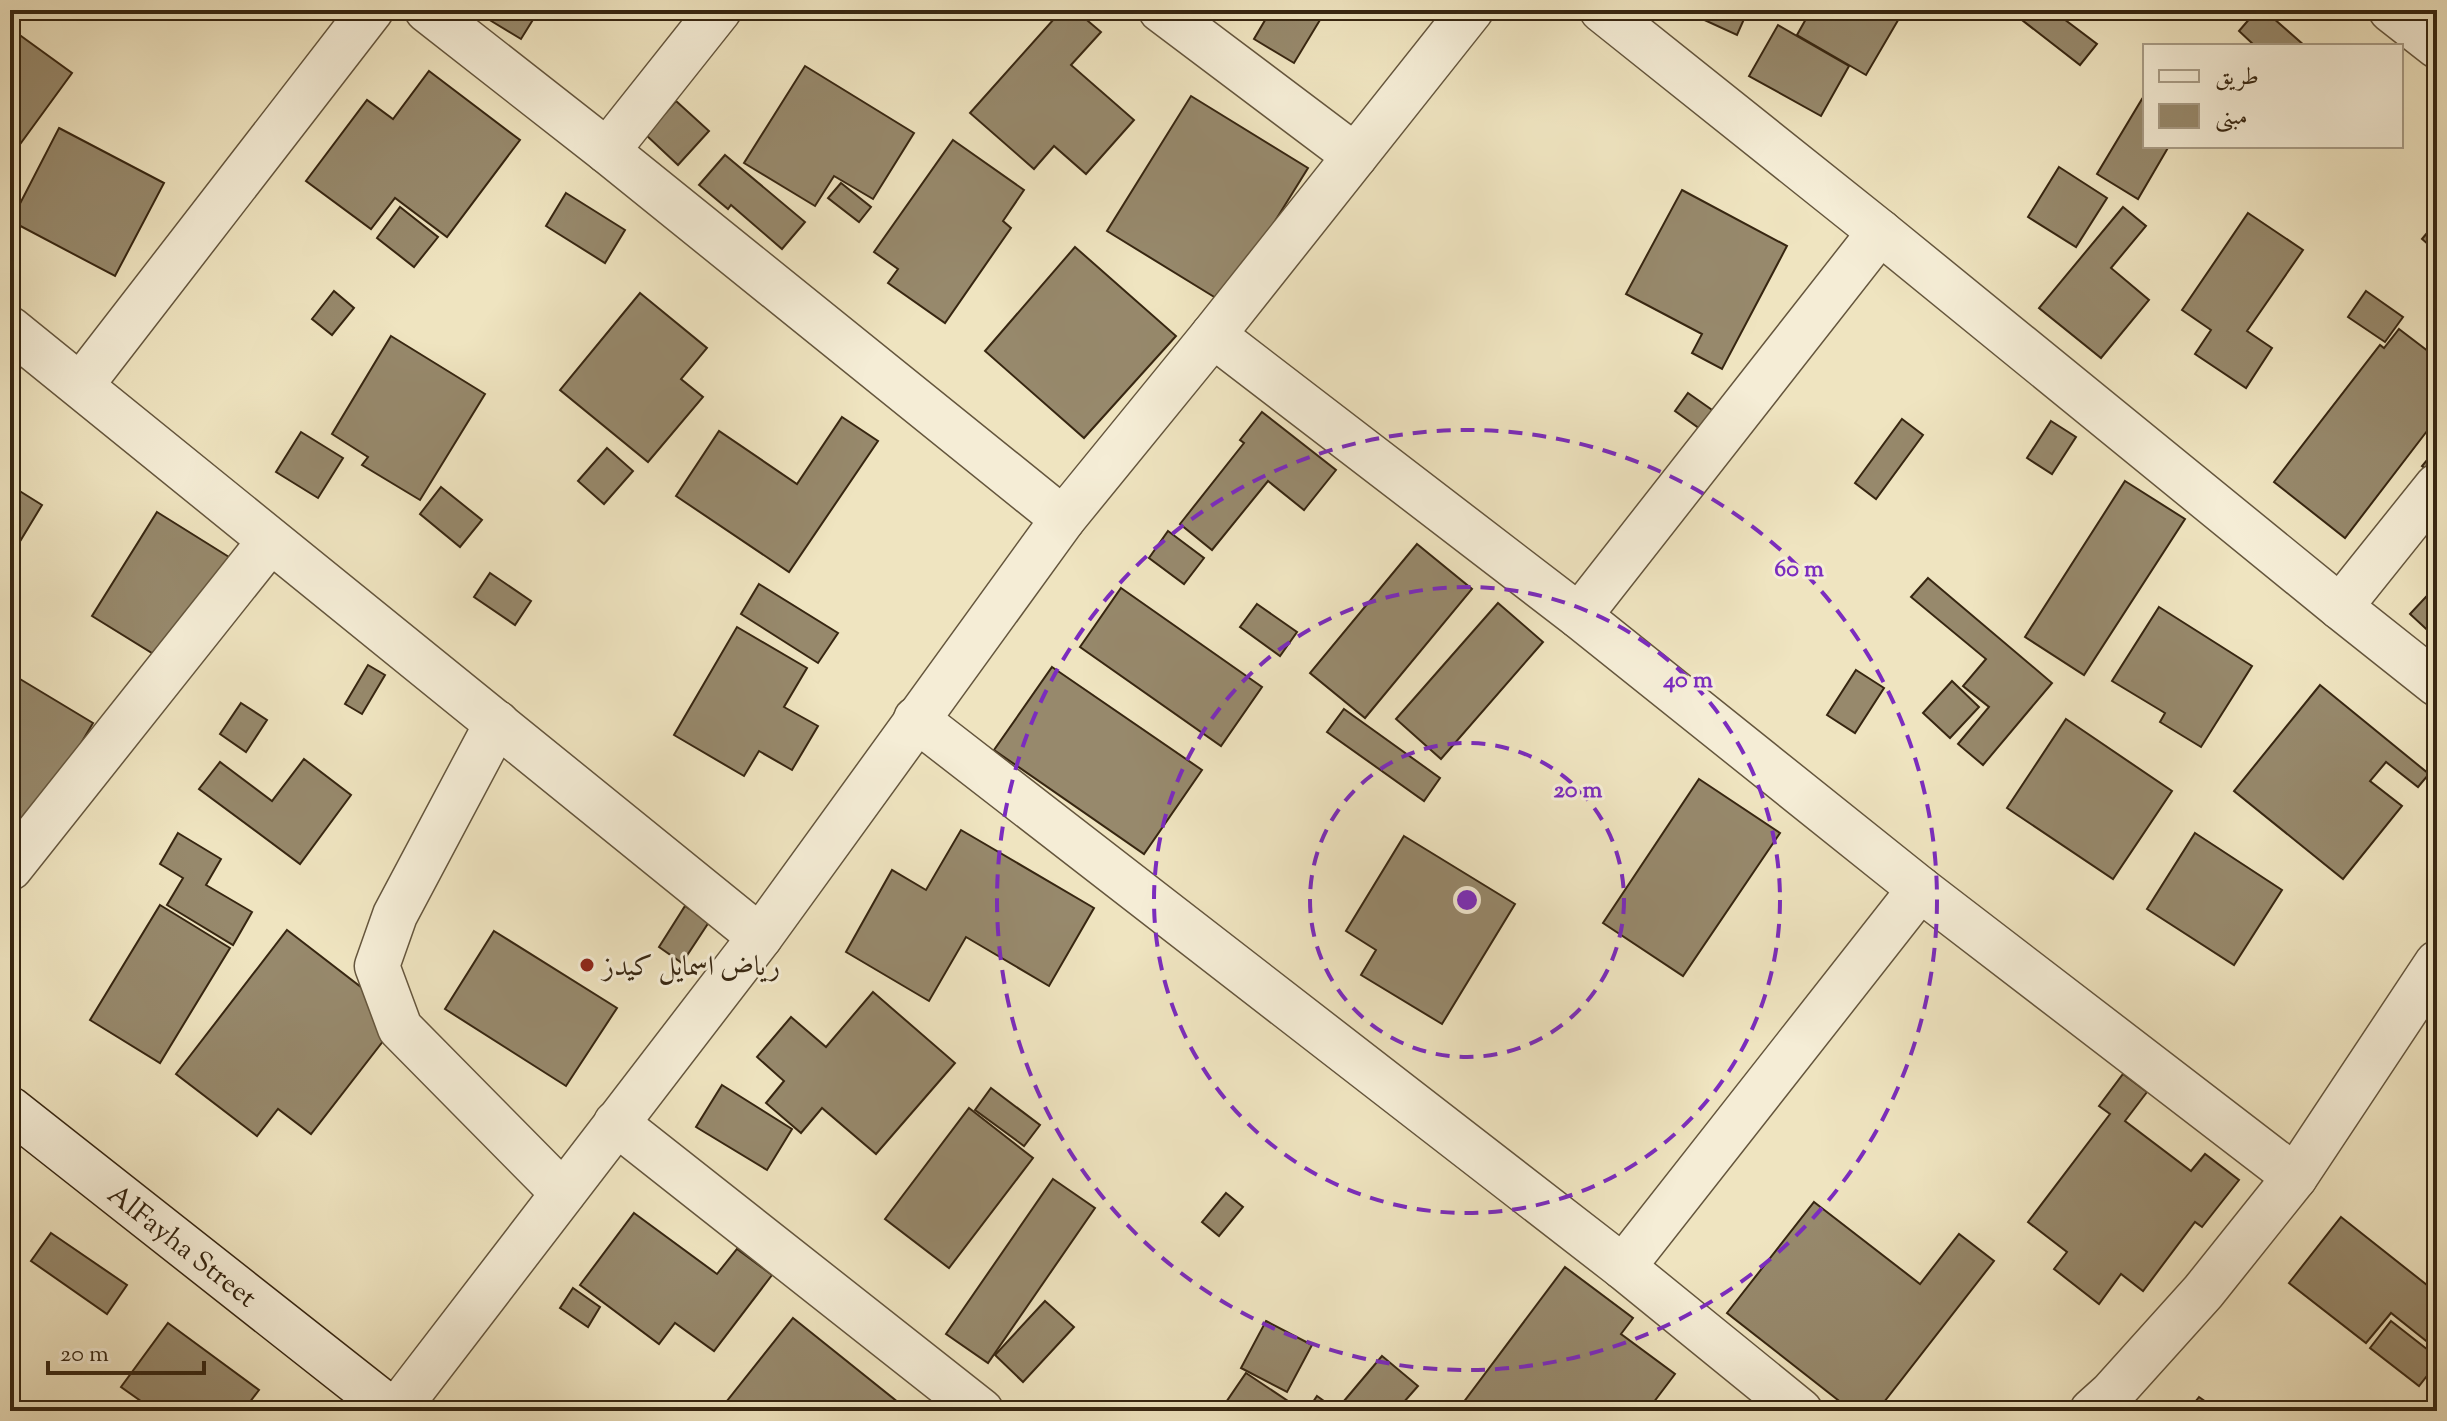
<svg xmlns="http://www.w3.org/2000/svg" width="2447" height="1421" font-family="'Sorts Mill Goudy',Amiri,serif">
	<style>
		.building { fill: #97896c; stroke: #372611; stroke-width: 2 }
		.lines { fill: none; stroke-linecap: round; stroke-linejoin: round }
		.street-casing { stroke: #65563d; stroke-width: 47 }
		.secondary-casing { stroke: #372611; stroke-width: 47 }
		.street { stroke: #f5edd6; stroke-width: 44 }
		.secondary { stroke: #f5edd6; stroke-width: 44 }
		.ring { fill: none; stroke: #7b2cbf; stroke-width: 4; stroke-dasharray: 14 10 }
		.poi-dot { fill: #8f2418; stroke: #f5edd6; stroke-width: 3 }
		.labels { text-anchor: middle; stroke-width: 6; stroke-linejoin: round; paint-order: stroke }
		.poi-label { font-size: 28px; fill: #372611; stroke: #f5edd6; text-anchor: start }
		.street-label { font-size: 28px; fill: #372611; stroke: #f5edd6 }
		.centre { fill: #7b2cbf; stroke: #f5edd6; stroke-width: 4 }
		.ring-label { font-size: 24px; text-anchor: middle; font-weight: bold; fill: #7b2cbf; stroke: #f5edd6; stroke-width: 6; stroke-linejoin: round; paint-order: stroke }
	</style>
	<rect width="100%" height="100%" fill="#efe4c0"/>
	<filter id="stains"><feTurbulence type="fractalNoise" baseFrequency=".0025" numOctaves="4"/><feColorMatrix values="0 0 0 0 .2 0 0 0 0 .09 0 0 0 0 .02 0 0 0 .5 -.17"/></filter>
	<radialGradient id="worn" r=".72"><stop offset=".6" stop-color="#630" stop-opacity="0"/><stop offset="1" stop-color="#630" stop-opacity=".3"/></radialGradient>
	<g class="building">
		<path d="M494 10H539L521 39 488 19Z"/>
		<path d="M1062 10H1075L1101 32 1071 65 1134 120 1086 174 1054 146 1034 169 970 113Z"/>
		<path d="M1271 10H1326L1294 63 1254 39Z"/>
		<path d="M1704 10H1748L1737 35 1700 18Z"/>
		<path d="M1811 10H1904L1866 75 1797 35Z"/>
		<path d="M2009 10H2052L2097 44 2080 65Z"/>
		<path d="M2257 10H2264L2305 46H2255L2239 31Z"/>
		<path d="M1778 25 1849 66 1821 116 1749 76Z"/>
		<path d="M10 28 72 73 10 158Z"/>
		<path d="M805 66 914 133 873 199 834 176 815 206 744 163Z"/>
		<path d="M429 71 520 140 447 237 395 198 371 229 306 181 367 100 393 119Z"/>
		<path d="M1191 96 1308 168 1224 303 1107 231Z"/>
		<path d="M2142 99 2145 101V146H2169L2138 199 2097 174Z"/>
		<path d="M676 101 709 131 678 165 646 135Z"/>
		<path d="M59 128 164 183 115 276 11 221Z"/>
		<path d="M953 140 1024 190 1003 221 1011 228 945 323 888 283 898 269 874 252Z"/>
		<path d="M725 155 805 222 782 249 731 205 728 209 699 185Z"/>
		<path d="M2059 167 2107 198 2076 247 2028 217Z"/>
		<path d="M841 183 871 207 859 222 828 198Z"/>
		<path d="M1682 190 1787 246 1722 369 1692 353 1702 334 1626 294Z"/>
		<path d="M566 193 625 230 605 263 546 226Z"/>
		<path d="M400 207 438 237 414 267 377 238Z"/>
		<path d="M2123 207 2146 226 2111 268 2149 300 2101 358 2039 308Z"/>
		<path d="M2248 213 2303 250 2247 331 2272 348 2246 388 2195 354 2211 330 2182 310Z"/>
		<path d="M2437 221V252L2422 239Z"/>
		<path d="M1075 247 1176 336 1084 438 985 351Z"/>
		<path d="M334 291 354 308 332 335 312 319Z"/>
		<path d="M2366 291 2403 317 2385 342 2348 317Z"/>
		<path d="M640 293 707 348 681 379 703 397 648 462 560 390Z"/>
		<path d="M2399 329 2437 358V418L2345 538 2274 482 2380 345 2384 348Z"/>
		<path d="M391 336 485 394 420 500 362 465 368 457 332 434Z"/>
		<path d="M1688 393 1715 412 1703 431 1675 411Z"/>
		<path d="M1262 412 1336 470 1304 510 1268 481 1212 550 1180 524 1244 443 1240 440Z"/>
		<path d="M842 417 878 441 789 572 676 496 719 431 797 484Z"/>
		<path d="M1902 419 1923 435 1876 499 1855 483Z"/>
		<path d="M2051 421 2076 437 2052 474 2027 458Z"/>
		<path d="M301 432 343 458 318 498 276 472Z"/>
		<path d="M607 448 633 471 604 504 578 481Z"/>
		<path d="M2437 448V478L2422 466Z"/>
		<path d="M2125 481 2185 519 2084 675 2025 637Z"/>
		<path d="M10 485 42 505 10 558Z"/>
		<path d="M441 487 482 520 460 547 420 514Z"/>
		<path d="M157 512 237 562 173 666 92 616Z"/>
		<path d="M1168 531 1204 558 1184 584 1149 558Z"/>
		<path d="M1417 544 1472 589 1365 718 1310 673Z"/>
		<path d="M490 573 531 601 515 625 474 597Z"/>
		<path d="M1928 578 2052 683 1983 765 1958 744 1989 707 1963 686 1986 659 1911 597Z"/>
		<path d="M759 584 838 633 818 663 741 614Z"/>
		<path d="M2437 585V639L2410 614Z"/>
		<path d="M1121 588 1262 687 1221 746 1080 647Z"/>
		<path d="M1498 603 1543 642 1441 759 1396 719Z"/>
		<path d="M1257 604 1297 632 1280 656 1240 627Z"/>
		<path d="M2159 607 2252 666 2201 747 2160 722 2165 713 2112 681Z"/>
		<path d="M737 627 807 668 784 707 818 726 792 770 759 751 744 776 674 735Z"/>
		<path d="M368 665 385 675 362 714 345 704Z"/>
		<path d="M1052 667 1202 770 1144 854 994 750Z"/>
		<path d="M1856 670 1884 688 1855 733 1827 715Z"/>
		<path d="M10 673 93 723 13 858 10 856Z"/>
		<path d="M1952 681 1979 707 1950 738 1923 713Z"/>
		<path d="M2320 685 2429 774 2418 787 2386 762 2370 781 2402 806 2343 879 2234 791Z"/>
		<path d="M241 703 267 720 246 752 220 734Z"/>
		<path d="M1344 709 1440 778 1424 801 1327 732Z"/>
		<path d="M2066 719 2172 791 2113 879 2007 808Z"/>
		<path d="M304 759 351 795 300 864 199 789 220 762 272 801Z"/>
		<path d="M1699 779 1780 833 1683 976 1603 923Z"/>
		<path d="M961 830 1094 908 1049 986 966 937 929 1001 846 952 892 870 926 890Z"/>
		<path d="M178 833 221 859 206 885 252 912 233 945 167 905 183 878 160 864Z"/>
		<path d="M2195 833 2282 890 2234 965 2147 909Z"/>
		<path d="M1404 836 1515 904 1442 1024 1361 975 1376 950 1346 931Z"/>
		<path d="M160 905 230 948 160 1063 90 1020Z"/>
		<path d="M685 906 709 922 682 963 659 947Z"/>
		<path d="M287 930 401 1018 311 1134 278 1109 257 1136 176 1074Z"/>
		<path d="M494 931 617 1008 566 1086 445 1009Z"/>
		<path d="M873 992 955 1063 876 1154 822 1108 801 1133 766 1103 784 1081 757 1057 791 1017 826 1047Z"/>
		<path d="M2123 1074 2147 1092 2125 1121 2191 1171 2205 1154 2239 1180 2202 1227 2195 1222 2143 1291 2121 1274 2099 1304 2054 1269 2067 1252 2028 1222 2110 1114 2099 1106Z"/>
		<path d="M722 1085 792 1129 767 1170 696 1127Z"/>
		<path d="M991 1088 1040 1125 1024 1146 975 1110Z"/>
		<path d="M969 1108 1033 1158 949 1268 885 1219Z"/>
		<path d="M1053 1179 1095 1208 988 1363 946 1334Z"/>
		<path d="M1226 1193 1243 1207 1219 1236 1202 1222Z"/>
		<path d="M1814 1202 1920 1284 1959 1234 1994 1261 1877 1411H1852L1727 1313Z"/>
		<path d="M634 1213 717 1274 737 1249 772 1275 714 1351 675 1323 659 1344 580 1285Z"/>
		<path d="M2341 1217 2437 1293 2435 1348 2391 1313 2366 1343 2289 1283Z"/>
		<path d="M51 1233 127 1285 107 1314 31 1261Z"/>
		<path d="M1565 1267 1633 1318 1621 1334 1675 1374 1647 1411H1457Z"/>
		<path d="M573 1288 600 1307 588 1327 560 1308Z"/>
		<path d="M1045 1301 1074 1327 1023 1382 995 1355Z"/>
		<path d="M793 1318 904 1407 901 1411H719Z"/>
		<path d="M1266 1321 1312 1345 1287 1392 1241 1368Z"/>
		<path d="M2391 1321 2437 1357V1363L2419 1386 2370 1348Z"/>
		<path d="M168 1323 259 1390 243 1411H155L121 1387Z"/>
		<path d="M1382 1356 1418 1386 1396 1411H1356L1344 1401Z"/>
		<path d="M1246 1373 1303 1411H1220Z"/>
		<path d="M1317 1396 1338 1411H1307Z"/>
		<path d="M2199 1397 2219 1411H2188Z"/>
	</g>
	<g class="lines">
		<g class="street-casing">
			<g id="street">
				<path d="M427 10 607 151 1063 519"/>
				<path d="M1161 10 1355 156"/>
				<path d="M1602 10 1880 232 2340 607 2437 684"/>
				<path d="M2391 10 2437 46"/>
				<path d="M607 151 719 10"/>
				<path d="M10 329 760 937"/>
				<path d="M1213 335 1579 616 1920 889 2295 1177"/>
				<path d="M81 385 371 10"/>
				<path d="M2340 607 2437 486"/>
				<path d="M1579 616 1880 232"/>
				<path d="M916 719 1623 1267 1800 1411"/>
				<path d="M497 723 395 915 377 966 400 1028 563 1193"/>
				<path d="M10 868 270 541"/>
				<path d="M616 1123 981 1411"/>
				<path d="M1623 1267 1920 889"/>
				<path d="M396 1411 760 937 1063 519 1213 335 1471 10"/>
				<path d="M2092 1411 2112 1393 2203 1292 2295 1177 2437 963"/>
			</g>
		</g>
		<g class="secondary-casing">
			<path id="secondary" d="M10 1109 393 1411"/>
		</g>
		<use href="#street" class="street"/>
		<use href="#secondary" class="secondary"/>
	</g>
	<g class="ring">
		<circle cx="1467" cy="900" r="157"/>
		<circle cx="1467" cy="900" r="313"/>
		<circle cx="1467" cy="900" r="470"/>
	</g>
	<circle class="poi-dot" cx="587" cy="965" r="8"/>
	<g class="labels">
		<g class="poi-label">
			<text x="603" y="975">رياض اسمايل كيدز</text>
		</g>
		<g class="street-label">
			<text transform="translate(183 1245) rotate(38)" y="10">AlFayha Street</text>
		</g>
	</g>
	<circle cx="1467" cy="900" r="12" class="centre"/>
	<g class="ring-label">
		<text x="1799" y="576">60 m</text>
		<text x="1688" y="687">40 m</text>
		<text x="1578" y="797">20 m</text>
	</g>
	<rect width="2447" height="1421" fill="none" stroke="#efe4c0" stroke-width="40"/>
	<rect x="12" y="12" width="2423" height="1397" fill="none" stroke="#372611" stroke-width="4"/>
	<rect x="20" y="20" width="2407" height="1381" fill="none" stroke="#372611" stroke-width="2"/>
	<rect x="2143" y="44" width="260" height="104" fill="#f5edd6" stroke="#a99d87" stroke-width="2"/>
	<rect x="2159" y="70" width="40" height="12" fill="#f5edd6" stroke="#a99d87" stroke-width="2"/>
	<text x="2215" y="84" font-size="24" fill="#372611">طريق</text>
	<rect x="2159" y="104" width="40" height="24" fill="#97896c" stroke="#a99d87" stroke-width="2"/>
	<text x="2215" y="124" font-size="24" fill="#372611">مبنى</text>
	<path d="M48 1361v12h156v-12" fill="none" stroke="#372611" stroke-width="4"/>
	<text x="60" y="1361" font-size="24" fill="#372611" stroke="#f5edd6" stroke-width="6" paint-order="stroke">20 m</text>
	<rect width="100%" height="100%" filter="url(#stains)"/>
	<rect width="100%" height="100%" fill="url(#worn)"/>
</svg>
